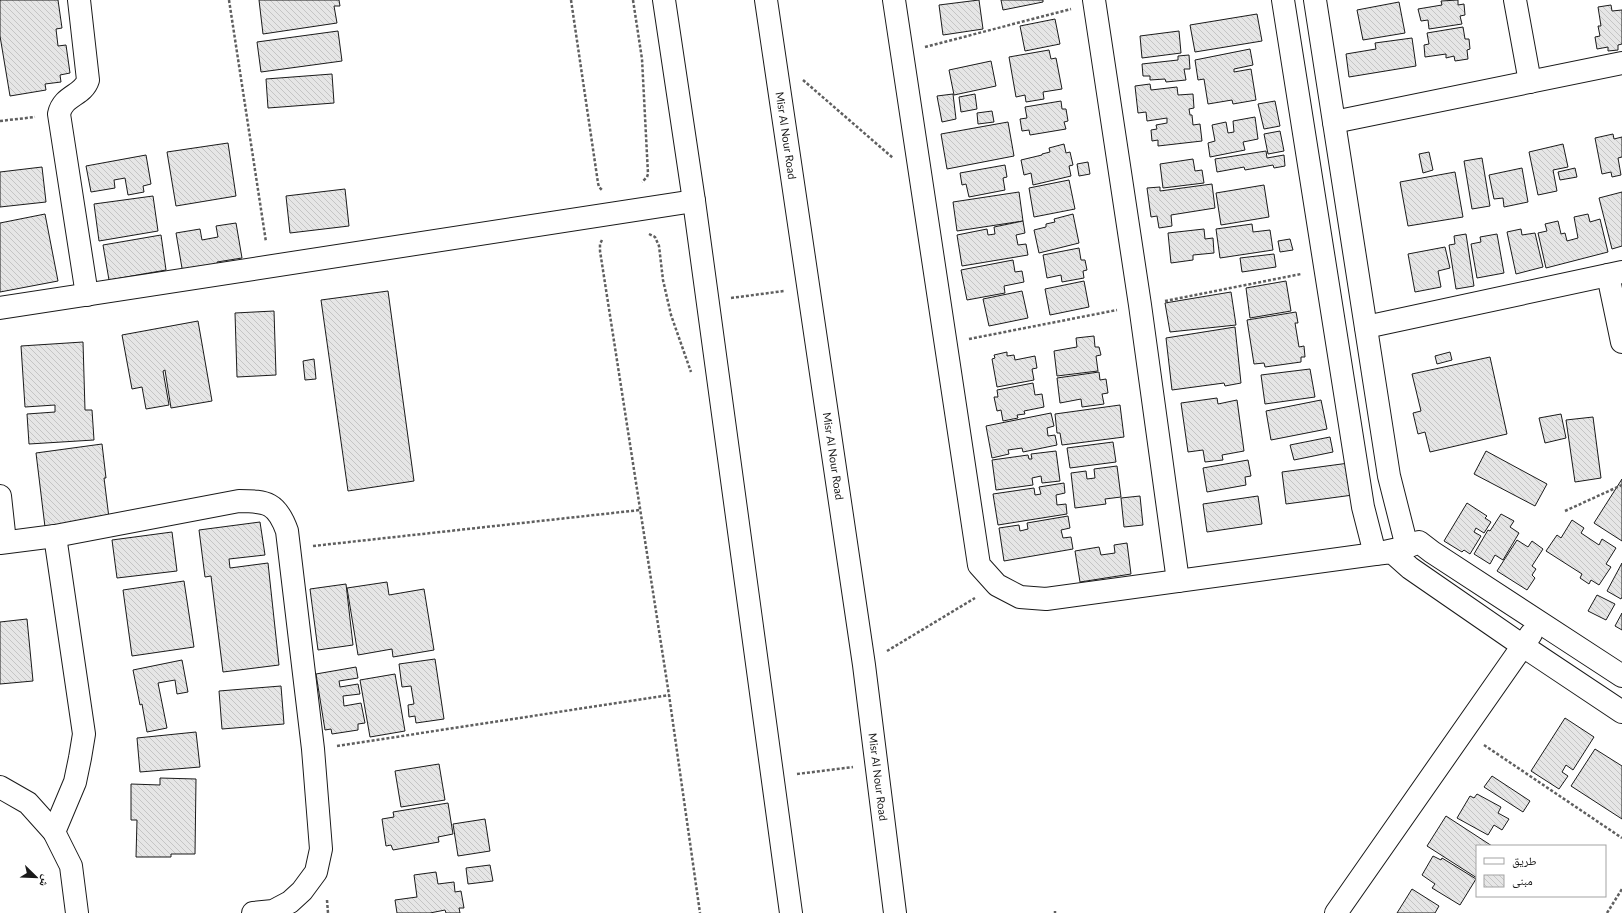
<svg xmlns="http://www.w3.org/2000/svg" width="1622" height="913" font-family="Lato,'Noto Naskh Arabic',sans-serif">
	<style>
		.building { fill: url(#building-back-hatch); stroke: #1a1a1a }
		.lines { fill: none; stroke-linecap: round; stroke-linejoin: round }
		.minor-casing { stroke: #1a1a1a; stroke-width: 24 }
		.path { stroke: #5f5f5f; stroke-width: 2.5; stroke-dasharray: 3 2; stroke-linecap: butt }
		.minor { stroke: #fff; stroke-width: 22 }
		.labels { text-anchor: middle; stroke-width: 3; stroke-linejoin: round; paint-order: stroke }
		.street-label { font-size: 11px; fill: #1a1a1a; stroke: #fff }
	</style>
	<defs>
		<pattern id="building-back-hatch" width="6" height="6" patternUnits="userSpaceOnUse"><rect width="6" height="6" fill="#e6e6e6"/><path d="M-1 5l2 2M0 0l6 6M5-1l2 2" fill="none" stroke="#c5c5c5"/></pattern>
	</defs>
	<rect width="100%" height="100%" fill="#fff"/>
	<g class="building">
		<path d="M0 0H58L62 28 56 29 58 46 66 45 70 73 60 75 61 82 45 84 46 90 10 96 0 36Z"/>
		<path d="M259 0H339L340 6H334L337 23 263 34Z"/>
		<path d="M979 0 983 29 943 35 939 5Z"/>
		<path d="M1001 0H1043V2L1003 10Z"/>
		<path d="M1458 0V5L1464 4 1465 15 1460 16 1462 24 1429 29 1428 20 1421 21 1418 9 1442 5 1441 1Z"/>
		<path d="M1399 2 1405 33 1363 40 1357 10Z"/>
		<path d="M1611 5 1612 11 1622 10V44L1618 45V50L1608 51V47L1597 49 1595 37 1600 36 1598 26H1601L1598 7Z"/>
		<path d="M1257 14 1262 41 1195 52 1190 25Z"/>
		<path d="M1055 19 1060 44 1025 51 1020 26Z"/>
		<path d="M1463 27 1465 39H1469L1470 49 1467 50 1468 59 1455 61 1454 56 1446 58V54L1425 57 1424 45 1429 44 1427 33Z"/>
		<path d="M338 31 342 61 261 72 257 42Z"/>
		<path d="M1179 31 1181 53 1142 58 1140 36Z"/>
		<path d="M1412 38 1416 66 1349 77 1346 54 1376 49 1375 43Z"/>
		<path d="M1250 49 1253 65 1234 69V72L1251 69 1256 100 1233 104 1232 100 1208 104 1204 79 1198 80 1195 60Z"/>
		<path d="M1049 50 1051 59 1056 58 1062 89 1043 92 1044 99 1026 102 1025 95 1016 97 1009 57Z"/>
		<path d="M1189 55 1190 69H1184L1186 80 1166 82 1165 79 1150 80V76H1143L1142 64 1178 60V56Z"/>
		<path d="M991 61 996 86 954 95 949 70Z"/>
		<path d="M332 74 334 103 268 108 266 79Z"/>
		<path d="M1150 84 1151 90 1177 87 1178 95 1193 94 1194 108 1189 109 1190 115H1192L1193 125 1200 124 1202 141 1158 146V140L1152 141 1151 130 1157 129 1156 125 1167 123V118L1147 121 1146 112 1138 113 1135 86Z"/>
		<path d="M953 94 956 119 942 122 937 96Z"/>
		<path d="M975 94 977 109 961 112 959 97Z"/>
		<path d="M1061 101 1062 109H1066L1068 121 1064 122 1066 129 1030 135 1029 130 1022 131 1020 119 1027 118 1025 107Z"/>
		<path d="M1275 101 1280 126 1264 129 1258 104Z"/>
		<path d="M992 111 994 122 978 124 977 113Z"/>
		<path d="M1255 117 1258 139 1243 142 1245 150 1210 157 1208 143 1215 141 1212 125 1226 122 1228 133 1234 132 1233 121Z"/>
		<path d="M1008 122 1014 156 947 169 941 134Z"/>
		<path d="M1280 131 1284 151 1268 154 1264 134Z"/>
		<path d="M1613 134 1614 139 1622 137V157L1618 158 1621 175 1612 177 1611 172 1602 174 1595 138Z"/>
		<path d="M228 143 236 196 176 206 167 152Z"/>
		<path d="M1064 144 1066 153 1070 152 1073 165 1069 166 1071 176 1033 185 1031 173 1024 175 1021 160 1042 155V154L1050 152 1049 148Z"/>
		<path d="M1563 144 1568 167 1553 170 1557 191 1538 195 1529 152Z"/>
		<path d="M1266 151 1267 158 1284 155 1285 166 1274 168 1273 165 1245 170 1244 167 1217 172 1215 159Z"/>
		<path d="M1429 152 1433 170 1423 173 1419 154Z"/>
		<path d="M146 155 151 184 143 186 144 192 128 195 125 178 114 180 115 188 91 192 86 166Z"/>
		<path d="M1482 158 1490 206 1472 209 1464 161Z"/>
		<path d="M1193 159 1195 171 1202 170 1204 183 1163 188 1160 164Z"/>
		<path d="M1088 162 1090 174 1079 176 1077 164Z"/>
		<path d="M1005 165 1007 177 1003 178 1005 190 969 197 966 184 962 185 960 173Z"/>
		<path d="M42 167 46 202 0 207V172Z"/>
		<path d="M1522 168 1528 202 1504 207 1503 198 1494 199 1489 175Z"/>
		<path d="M1575 168 1577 177 1560 180 1558 172Z"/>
		<path d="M1455 172 1463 217 1408 226 1400 182Z"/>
		<path d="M1069 180 1075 209 1034 217 1029 188Z"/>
		<path d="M1212 184 1215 208 1171 215 1172 226 1159 228 1157 216 1151 217 1147 188 1160 187V191Z"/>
		<path d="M1264 185 1269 217 1221 225 1216 193Z"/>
		<path d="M345 189 349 226 290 233 286 196Z"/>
		<path d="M1019 192 1023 221 957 231 953 202Z"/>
		<path d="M1622 192V246L1612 249 1599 198Z"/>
		<path d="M153 196 158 231 99 241 94 204Z"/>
		<path d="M45 214 58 281 0 292V223Z"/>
		<path d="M1073 214 1079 243 1039 253 1034 230 1046 227V224L1055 222 1054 219Z"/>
		<path d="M1588 214 1590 222 1600 219 1608 252 1546 268 1538 233 1547 231 1545 224 1558 221 1561 234 1565 233 1567 241 1578 238 1574 217Z"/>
		<path d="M1023 221 1025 233 1016 235 1018 245 1026 244 1028 255 962 266 957 235 987 229 988 235 995 234 994 227Z"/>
		<path d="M236 223 242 258 217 262 218 268 183 274 176 233 200 229 202 240 218 237 216 226Z"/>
		<path d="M1252 224 1253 232 1270 230 1273 250 1220 258 1216 229Z"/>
		<path d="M1204 229 1205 239 1213 238 1214 253 1193 255V260L1171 263 1168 233Z"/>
		<path d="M1521 229 1522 235 1535 233 1543 267 1516 274 1507 232Z"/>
		<path d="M1466 234 1474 286 1456 289 1449 245 1455 244 1454 236Z"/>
		<path d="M1497 234 1504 273 1477 278 1471 244 1481 242 1480 237Z"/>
		<path d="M161 235 166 270 109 280 103 245Z"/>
		<path d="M1290 239 1293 250 1280 252 1278 241Z"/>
		<path d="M1445 247 1450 268 1438 271 1441 287 1415 292 1408 254Z"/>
		<path d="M1079 248 1081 260H1085L1087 270 1083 271 1084 278 1062 282 1061 275 1047 278 1043 255Z"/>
		<path d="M1274 254 1276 267 1242 272 1240 258Z"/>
		<path d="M1013 260 1015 272 1022 271 1024 282 1004 286 1005 293 967 300 961 270Z"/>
		<path d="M1084 281 1089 307 1050 315 1045 289Z"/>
		<path d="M1286 281 1291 311 1250 318 1246 288Z"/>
		<path d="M388 291 414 481 348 491 321 300Z"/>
		<path d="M1022 291 1028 318 989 326 983 299Z"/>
		<path d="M1231 292 1236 325 1170 332 1165 303Z"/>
		<path d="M274 311 276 375 237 377 235 313Z"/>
		<path d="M1296 312 1298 323H1295L1299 347 1304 346 1305 357H1301V362L1265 367 1264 363 1254 364 1247 320Z"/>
		<path d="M198 321 212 401 171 408 165 370 163 371 169 405 146 409 142 387 132 389 122 335Z"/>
		<path d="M1235 327 1241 383 1225 386 1224 383 1172 390 1166 338Z"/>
		<path d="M1094 336 1095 347H1099L1101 355 1096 356 1098 371 1057 376 1054 351 1077 347 1076 338Z"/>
		<path d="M83 342 85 410H92L94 440 29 444 27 414 55 412V405L25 407 21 346Z"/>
		<path d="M1007 352V356L1014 355 1015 360 1035 356 1037 368 1032 369 1034 380 997 387 992 359 995 358 994 355Z"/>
		<path d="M1450 352 1452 360 1437 364 1435 356Z"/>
		<path d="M1490 357 1507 434 1430 452 1425 432 1418 434 1413 413 1421 411 1412 374Z"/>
		<path d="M314 359 316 379 305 380 303 361Z"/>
		<path d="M1310 369 1315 397 1265 404 1261 375Z"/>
		<path d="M1099 372 1100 380 1106 379 1108 393 1102 394 1104 404 1082 407 1081 399 1060 403 1057 378Z"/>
		<path d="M1033 383 1035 395 1042 394 1044 407 1024 411 1025 414 1017 415 1018 418 1003 421 1001 410 997 411 994 397H998L997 390Z"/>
		<path d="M1217 398 1218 404 1237 400 1244 451 1222 455 1223 460 1205 462 1203 450 1188 452 1181 403Z"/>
		<path d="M1321 400 1327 429 1271 440 1266 411Z"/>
		<path d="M1120 405 1124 437 1062 445 1060 433H1057L1055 414Z"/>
		<path d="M1051 413 1054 426 1047 428 1048 436 1055 435 1057 445 1023 452 1022 448 1008 450 1009 454 992 458 986 426Z"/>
		<path d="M1561 414 1566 438 1545 443 1539 418Z"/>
		<path d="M1593 417 1601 478 1575 482 1566 420Z"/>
		<path d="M1330 437 1333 452 1294 460 1290 445Z"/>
		<path d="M1113 442 1116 462 1070 468 1067 448Z"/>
		<path d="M102 444 106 478H104L109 518 45 527 36 453Z"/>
		<path d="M1056 451 1060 481 1042 483 1041 476 1032 478 1033 485 996 490 992 460 1028 455 1029 459H1032L1031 454Z"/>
		<path d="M1486 451 1547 484 1535 506 1474 474Z"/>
		<path d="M1248 460 1251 476 1245 477 1246 485 1207 492 1203 468Z"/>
		<path d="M1349 463 1353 495 1286 504 1282 472Z"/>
		<path d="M1117 466 1121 497 1105 499 1106 504 1075 508 1071 473 1086 471 1087 479 1095 478 1094 469Z"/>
		<path d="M1622 479V541L1594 523Z"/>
		<path d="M1064 483 1065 493 1056 495 1057 505 1066 504 1067 514 998 525 993 494 1034 488 1035 495 1041 494 1039 487Z"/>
		<path d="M1140 496 1143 525 1124 527 1121 498Z"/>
		<path d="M1258 496 1262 524 1207 532 1203 504Z"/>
		<path d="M1467 503 1487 516 1485 518 1491 522 1484 533 1476 528 1474 532 1481 536 1470 554 1464 550 1462 552 1444 541Z"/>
		<path d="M1501 514 1514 521 1510 527 1519 533 1503 560 1495 555 1490 564 1474 554 1488 530 1490 531Z"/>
		<path d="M1068 516 1070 528 1061 530 1063 538 1071 537 1073 549 1004 561 999 528 1019 525 1020 531 1028 529 1027 523Z"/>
		<path d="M1572 520 1584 528 1581 533 1599 545 1602 539 1616 548 1606 564 1611 567 1599 585 1591 580 1589 584 1580 578 1582 574 1546 551 1557 535 1561 538Z"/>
		<path d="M260 522 265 555 229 559 230 568 268 563 279 665 223 672 211 576 205 577 199 530Z"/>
		<path d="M172 532 177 571 117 578 112 540Z"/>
		<path d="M1517 540 1528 547 1532 541 1543 549 1532 566 1536 569 1532 575 1535 578 1527 590 1497 571Z"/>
		<path d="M1127 543 1131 574 1080 582 1075 551 1099 547 1101 555 1115 553 1114 545Z"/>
		<path d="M1622 563V597L1621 599 1607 591Z"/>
		<path d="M184 581 194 647 132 656 123 590Z"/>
		<path d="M387 582 389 595 424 589 434 650 393 657 392 649 358 655 347 588Z"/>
		<path d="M346 584 353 645 318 650 310 589Z"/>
		<path d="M1597 595 1615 604 1606 620 1588 611Z"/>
		<path d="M1622 613V630L1615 626Z"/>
		<path d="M27 619 33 681 0 684V622Z"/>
		<path d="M435 659 444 719 416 723 415 716 409 717 408 705 414 704 411 686 402 687 399 664Z"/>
		<path d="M182 660 188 692 177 694 175 680 158 683 167 728 147 732 142 704 140 705 133 670Z"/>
		<path d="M356 667 358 678 339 681 340 687 358 684 360 694 343 696 344 706 361 703 365 723 358 724V730L332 734 331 729 325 730 316 674Z"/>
		<path d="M395 674 405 731 370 737 360 680Z"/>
		<path d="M281 686 284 724 222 729 219 691Z"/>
		<path d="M1565 718 1594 737 1573 770 1566 765 1562 772 1568 776 1559 789 1531 771Z"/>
		<path d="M196 732 200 767 140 772 137 738Z"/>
		<path d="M1595 749 1622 766V819L1571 786Z"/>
		<path d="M439 764 445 800 401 807 395 771Z"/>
		<path d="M1492 776 1530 801 1523 812 1484 787Z"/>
		<path d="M160 778 196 779 195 854H171V857H136L137 820H131V784L160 785Z"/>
		<path d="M1477 794 1501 807 1498 813 1509 819 1502 830 1494 825 1488 835 1457 818 1470 796 1474 798Z"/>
		<path d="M448 803 453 834 438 837 439 842 393 850 391 845 386 846 382 819 394 817 393 812Z"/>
		<path d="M1446 816 1492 846H1477V878L1427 846Z"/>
		<path d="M485 819 490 851 458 856 453 824Z"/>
		<path d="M1433 856 1441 860 1442 858 1476 879 1460 905 1432 888 1435 884 1422 875Z"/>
		<path d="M490 865 493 881 468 884 466 868Z"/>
		<path d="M436 872 438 884 454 882 455 892 461 891 464 908H459L460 913H446L445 910 430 913H397L395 900 417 897 414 875Z"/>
		<path d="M1412 889 1439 906 1435 913H1397Z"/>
	</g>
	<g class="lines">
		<g class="minor-casing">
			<g id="minor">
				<path d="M79 0 88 80C83 96 63 95 59 114L87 295"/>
				<path d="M664 0 694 201 791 913"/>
				<path id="s1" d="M766 0 864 665 895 913"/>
				<path d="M894 0 979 565 997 585 1020 597 1046 599 1375 554 1407 547"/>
				<path d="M1094 0 1140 305 1178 581"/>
				<path d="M1283 0 1363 507 1375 554 1392 552 1410 568 1523 646 1622 712"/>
				<path d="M1315 0 1389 476 1407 547 1419 542 1432 552 1622 676"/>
				<path d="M1515 0 1530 82"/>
				<path d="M1334 122 1622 63"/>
				<path d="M1608 275 1622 342"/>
				<path d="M0 308 694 201"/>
				<path d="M1366 327 1622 272"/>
				<path d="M0 496 5 542"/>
				<path d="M0 543 55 536 239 501C267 501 277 503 287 531L313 749 321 849 316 872 302 891 290 902 273 911 253 913"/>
				<path d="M0 787 28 803 54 832 71 866 77 913"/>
				<path d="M54 832 75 782 80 758 84 734 55 536"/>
				<path d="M1336 913 1531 634"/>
			</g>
		</g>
		<g class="path">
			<path d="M229 0 266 242"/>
			<path d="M571 0 598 183 599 187 602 190"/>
			<path d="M633 0 642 59 648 174 647 177 642 182"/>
			<path d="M925 47 1071 9"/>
			<path d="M803 80 893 158"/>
			<path d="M0 121 35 117"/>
			<path d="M649 234 655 237 659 246 663 280 671 315 691 372"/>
			<path d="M602 240 600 244V251L669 695 700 913"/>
			<path d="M731 298 784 291"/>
			<path d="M1165 301 1301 274"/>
			<path d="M969 339 1117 310"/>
			<path d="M1565 511 1622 485"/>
			<path d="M313 546 640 510"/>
			<path d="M887 651 975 598"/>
			<path d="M1484 745 1622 838"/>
			<path d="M337 746 669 695"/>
			<path d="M797 774 853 767"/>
			<path d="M327 900 328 913"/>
			<path d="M1055 913V911"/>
			<path d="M1607 913 1622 889"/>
		</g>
		<use href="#minor" class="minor"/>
	</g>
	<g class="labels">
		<g class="street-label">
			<text dy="4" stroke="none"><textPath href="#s1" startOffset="137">Misr Al Nour Road</textPath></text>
			<text dy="4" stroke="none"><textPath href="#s1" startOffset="461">Misr Al Nour Road</textPath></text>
			<text dy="4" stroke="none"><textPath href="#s1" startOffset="785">Misr Al Nour Road</textPath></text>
		</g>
	</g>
	<rect x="1476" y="845" width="130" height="52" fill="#ffffff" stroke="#a3a3a3"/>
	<rect x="1484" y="858" width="20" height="6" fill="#ffffff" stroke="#a3a3a3"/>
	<text x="1512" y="865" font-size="12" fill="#1a1a1a">طريق</text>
	<rect x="1484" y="875" width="20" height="12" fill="url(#building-back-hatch)" stroke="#a3a3a3"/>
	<text x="1512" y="885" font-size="12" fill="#1a1a1a">مبنى</text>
	<g transform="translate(36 877) rotate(113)" stroke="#ffffff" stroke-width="3" paint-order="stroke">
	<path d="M0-3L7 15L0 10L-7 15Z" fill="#1a1a1a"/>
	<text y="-6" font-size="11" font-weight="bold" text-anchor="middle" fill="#1a1a1a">ش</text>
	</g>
</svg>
